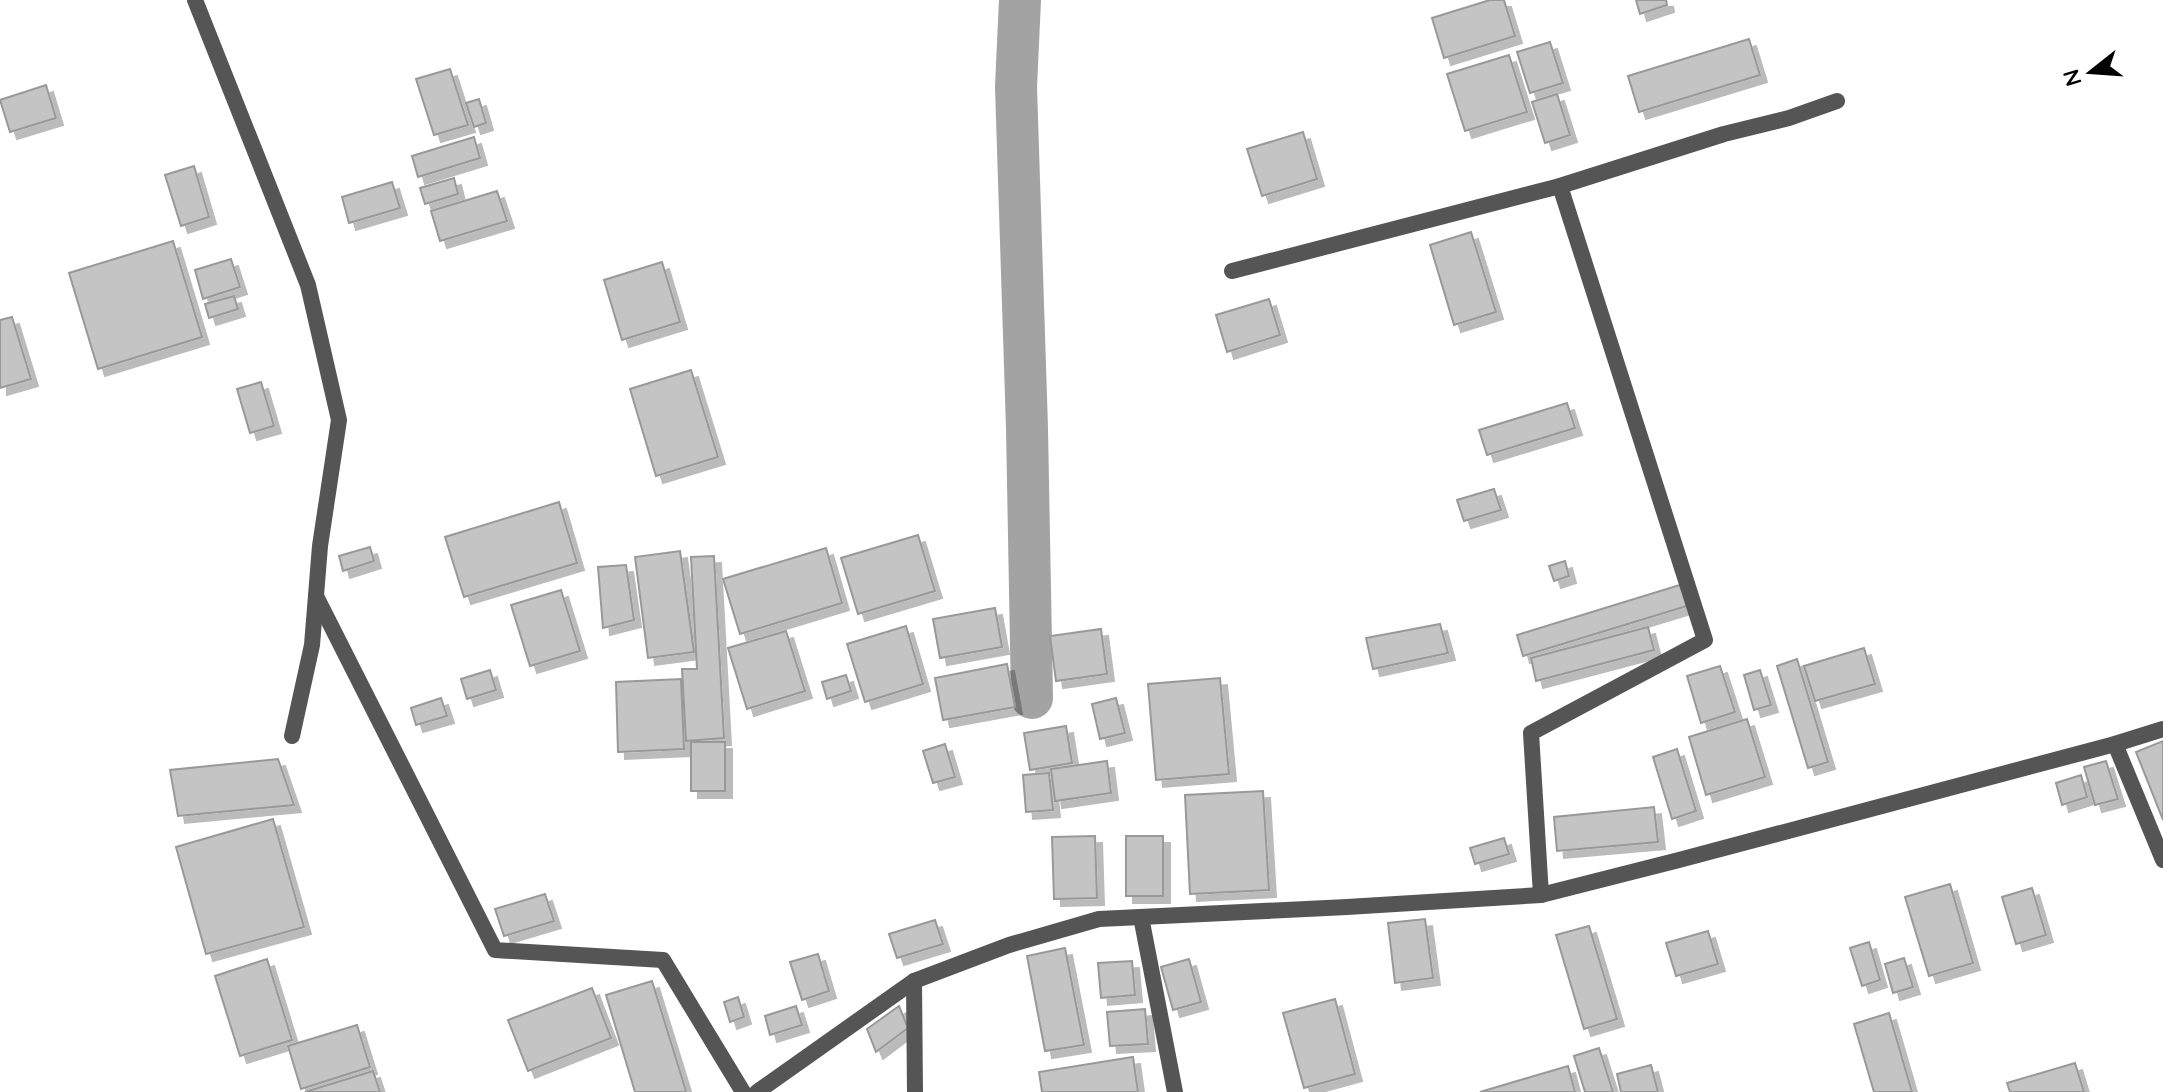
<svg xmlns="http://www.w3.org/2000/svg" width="2163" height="1092" font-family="Quicksand,sans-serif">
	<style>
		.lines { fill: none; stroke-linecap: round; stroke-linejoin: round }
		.canal { stroke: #a3a3a3; stroke-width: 42 }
		.building { fill: #c4c4c4; stroke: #999; stroke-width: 2; filter: url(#shadow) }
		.minor { stroke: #555; stroke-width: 16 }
	</style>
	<defs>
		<filter id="shadow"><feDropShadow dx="7" dy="7" stdDeviation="0" flood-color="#0004"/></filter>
	</defs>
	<rect width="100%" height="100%" fill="#fff"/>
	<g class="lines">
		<path class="canal" d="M1020 0 1016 87 1027 428 1032 698"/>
	</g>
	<g class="building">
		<path d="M1490 0H1504L1515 36 1444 58 1432 18Z"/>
		<path d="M1636 0H1666L1667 5 1640 14Z"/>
		<path d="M1749 39 1760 75 1639 112 1628 76Z"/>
		<path d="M1550 42 1563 83 1530 93 1517 52Z"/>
		<path d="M1509 55 1527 112 1465 131 1447 74Z"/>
		<path d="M450 69 468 125 434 135 416 79Z"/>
		<path d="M46 85 56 118 10 132 0 100Z"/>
		<path d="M1557 94 1570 135 1545 143 1532 102Z"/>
		<path d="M479 99 486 123 474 127 466 103Z"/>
		<path d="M1303 132 1317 179 1262 196 1247 149Z"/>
		<path d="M474 137 480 158 418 177 412 156Z"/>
		<path d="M194 166 209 217 181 226 165 175Z"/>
		<path d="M454 178 458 194 425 204 420 188Z"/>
		<path d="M392 182 400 208 349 223 342 197Z"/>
		<path d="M497 191 507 221 440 241 431 211Z"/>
		<path d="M1471 232 1496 312 1454 325 1430 245Z"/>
		<path d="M173 241 202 337 98 369 69 273Z"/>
		<path d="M231 259 240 287 203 299 195 270Z"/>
		<path d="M662 262 680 322 622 340 604 280Z"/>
		<path d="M234 296 238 309 209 318 205 304Z"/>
		<path d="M1269 299 1280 335 1227 352 1216 315Z"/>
		<path d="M12 317 31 379 0 388V320Z"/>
		<path d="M691 370 718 457 656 476 630 389Z"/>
		<path d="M261 382 274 426 250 433 237 389Z"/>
		<path d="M1567 403 1575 428 1487 455 1479 430Z"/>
		<path d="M1494 489 1501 510 1464 521 1457 500Z"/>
		<path d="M559 502 577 563 464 597 445 537Z"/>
		<path d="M918 535 935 591 858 614 841 558Z"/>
		<path d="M370 547 374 561 343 571 339 556Z"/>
		<path d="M826 548 842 603 740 634 723 579Z"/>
		<path d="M680 551 694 652 648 658 635 557Z"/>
		<path d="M714 556 724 738 686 741 682 669H697L691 557Z"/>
		<path d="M1565 561 1569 576 1554 581 1549 566Z"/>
		<path d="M626 565 634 620 603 628 598 567Z"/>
		<path d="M1683 584 1690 605 1523 656 1517 635Z"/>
		<path d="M561 590 580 651 530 666 511 605Z"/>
		<path d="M995 608 1002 647 940 658 933 619Z"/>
		<path d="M1440 624 1448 653 1373 669 1366 638Z"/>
		<path d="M906 626 923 684 865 702 847 644Z"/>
		<path d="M1648 627 1654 650 1536 681 1531 658Z"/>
		<path d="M1101 629 1107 674 1056 681 1050 636Z"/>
		<path d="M786 631 805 691 747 709 728 648Z"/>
		<path d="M1864 648 1875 684 1815 701 1804 666Z"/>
		<path d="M1797 659 1828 762 1808 768 1777 666Z"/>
		<path d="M1007 664 1015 707 943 720 935 678Z"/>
		<path d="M1720 666 1735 712 1701 723 1687 676Z"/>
		<path d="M490 670 496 690 467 699 461 679Z"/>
		<path d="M1760 670 1771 705 1754 710 1744 675Z"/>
		<path d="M846 675 851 691 827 699 822 682Z"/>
		<path d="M1220 678 1229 774 1156 780 1148 684Z"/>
		<path d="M681 679 684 749 618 752 616 682Z"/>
		<path d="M441 698 447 716 416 725 411 708Z"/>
		<path d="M1116 698 1125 733 1100 739 1092 704Z"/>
		<path d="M1747 719 1765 777 1706 795 1689 737Z"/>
		<path d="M1066 726 1072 763 1030 770 1024 733Z"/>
		<path d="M2163 741V820L2136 752Z"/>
		<rect x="691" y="742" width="34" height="49"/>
		<path d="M945 744 955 777 933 783 923 751Z"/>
		<path d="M1677 749 1696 811 1672 819 1653 757Z"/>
		<path d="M278 759 294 805 178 816 170 770Z"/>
		<path d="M1107 761 1111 793 1055 801 1051 769Z"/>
		<path d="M2106 761 2118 799 2095 805 2084 767Z"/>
		<path d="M1049 773 1053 810 1026 812 1023 775Z"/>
		<path d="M2081 775 2087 797 2062 805 2056 783Z"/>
		<path d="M1263 791 1269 890 1190 894 1185 795Z"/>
		<path d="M1654 807 1658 842 1557 851 1554 817Z"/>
		<path d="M273 819 304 927 206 954 176 847Z"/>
		<path d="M1095 836 1097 898 1054 899 1052 837Z"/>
		<rect x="1126" y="836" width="37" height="60"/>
		<path d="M1504 838 1509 854 1475 864 1470 848Z"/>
		<path d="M1950 884 1973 963 1929 976 1905 897Z"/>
		<path d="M2032 888 2046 935 2016 944 2002 897Z"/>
		<path d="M545 894 554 921 504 936 495 909Z"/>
		<path d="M1425 919 1433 978 1395 983 1388 923Z"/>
		<path d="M935 920 943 944 897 958 889 934Z"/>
		<path d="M1589 926 1617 1019 1584 1029 1556 935Z"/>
		<path d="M1708 931 1718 964 1676 976 1666 943Z"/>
		<path d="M1869 942 1880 980 1862 986 1850 948Z"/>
		<path d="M1065 948 1084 1045 1045 1051 1027 956Z"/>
		<path d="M818 954 829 991 802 1000 790 962Z"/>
		<path d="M1904 958 1913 987 1893 993 1885 964Z"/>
		<path d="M267 959 292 1040 240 1056 215 976Z"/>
		<path d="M1189 959 1201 1002 1173 1010 1161 967Z"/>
		<path d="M1132 961 1135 995 1101 998 1098 963Z"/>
		<path d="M652 981 686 1091 684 1092H635L606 995Z"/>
		<path d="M592 988 611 1038 528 1071 508 1020Z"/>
		<path d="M738 997 744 1017 730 1022 724 1002Z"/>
		<path d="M1335 999 1355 1074 1304 1088 1283 1013Z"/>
		<path d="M796 1006 802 1025 770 1035 765 1016Z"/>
		<path d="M899 1006 908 1028 876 1052 867 1029Z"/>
		<path d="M1145 1009 1148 1044 1110 1046 1107 1012Z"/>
		<path d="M1889 1013 1912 1092H1874L1854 1024Z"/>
		<path d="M357 1025 370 1067 301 1089 288 1046Z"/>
		<path d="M1599 1048 1613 1092H1585L1574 1056Z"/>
		<path d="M1133 1057 1138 1092H1042L1039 1072Z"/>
		<path d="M2075 1063 2084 1092H2010L2007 1083Z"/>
		<path d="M1651 1065 1658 1092H1621L1617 1074Z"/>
		<path d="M1568 1066 1575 1092H1480Z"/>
		<path d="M373 1071 380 1092H305Z"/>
	</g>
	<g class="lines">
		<g class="minor">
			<path d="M195 0 308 285 339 420 320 546 312 645 292 736"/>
			<path d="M1560 186 1724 134 1789 118 1837 101"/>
			<path d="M1232 271 1560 186 1705 640 1531 733 1541 895"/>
			<path d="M316 596 495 950 663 960 743 1092"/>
			<path d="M2115 744 2163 860"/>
			<path d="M1141 917 1175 1092"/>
			<path d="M914 981 915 1092"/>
			<path d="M757 1092 914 981 1009 945 1099 919 1347 907 1541 895 1679 860 2115 744 2163 729"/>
		</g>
	</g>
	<g transform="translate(2091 72) rotate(253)" stroke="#ffffff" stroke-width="6" paint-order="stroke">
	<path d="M0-6L14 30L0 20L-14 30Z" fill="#000000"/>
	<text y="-12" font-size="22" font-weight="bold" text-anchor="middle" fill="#000000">N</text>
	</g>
</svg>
